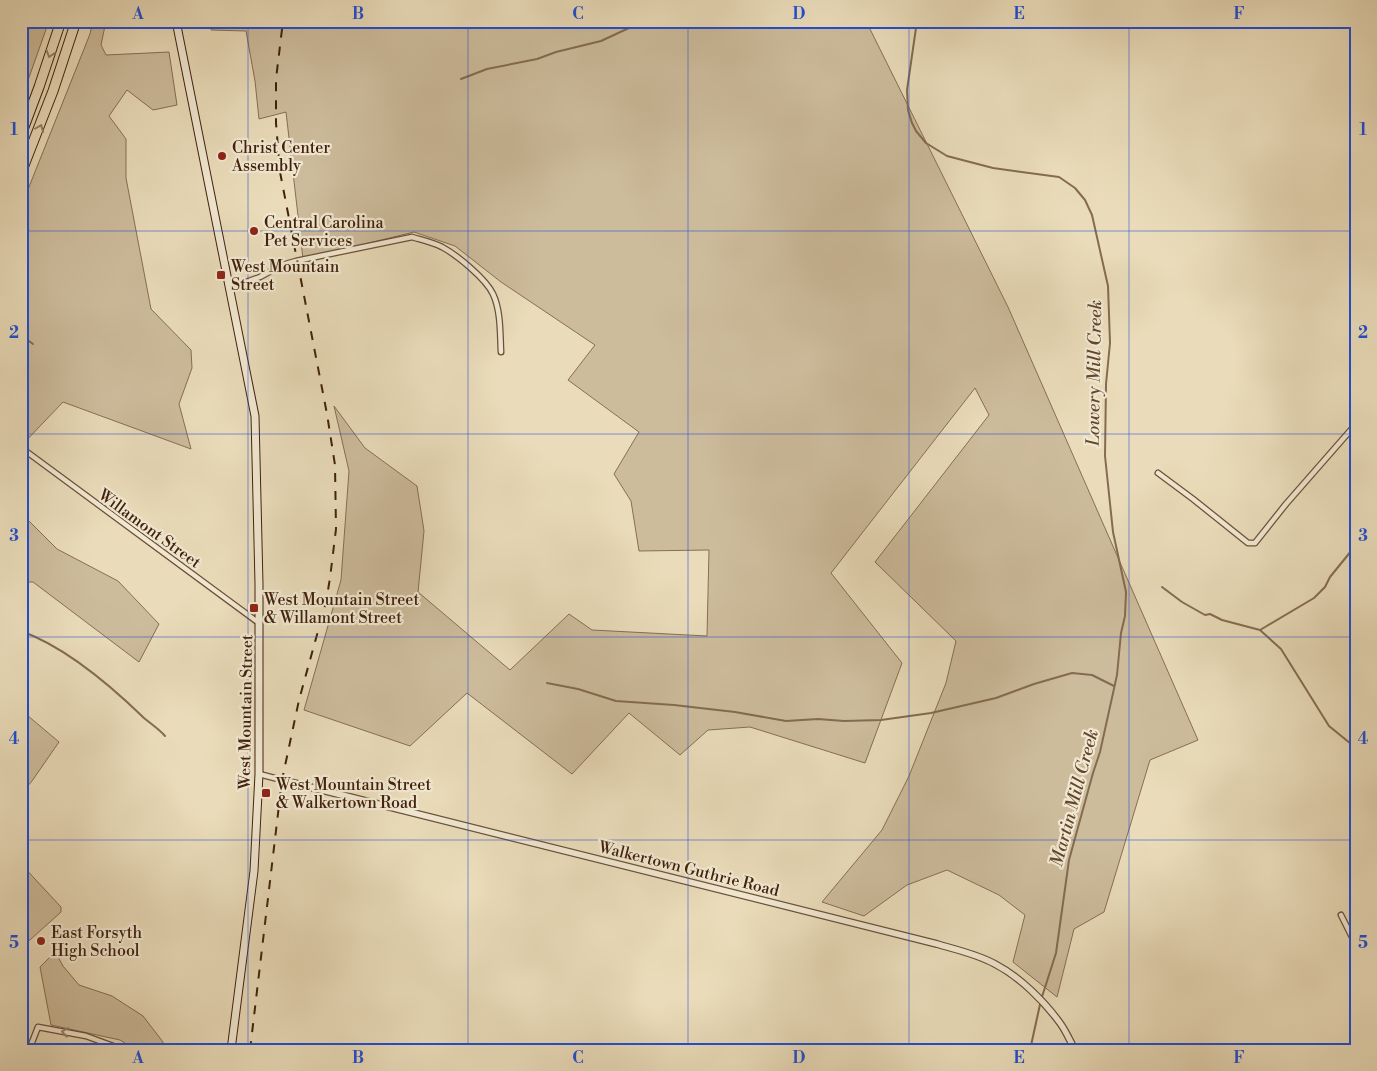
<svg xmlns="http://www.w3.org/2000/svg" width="1377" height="1071" font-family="'Libre Bodoni',serif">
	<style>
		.green { fill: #cdbc9c; stroke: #876e54 }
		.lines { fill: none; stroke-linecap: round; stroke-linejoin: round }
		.stream { stroke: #846b51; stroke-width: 2 }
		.minor-casing { stroke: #6b5038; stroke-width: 7 }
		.tertiary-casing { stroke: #6b5038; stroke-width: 8 }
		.secondary-casing { stroke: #41210c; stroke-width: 9 }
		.motorway-casing { stroke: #41210c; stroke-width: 11 }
		.minor { stroke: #f1e8d2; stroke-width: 4.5 }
		.tertiary { stroke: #f1e8d2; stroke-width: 5.5 }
		.secondary { stroke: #f1e8d2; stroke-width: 7 }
		.motorway { stroke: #eadcba; stroke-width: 9 }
		.rail { stroke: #41210c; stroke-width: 2; stroke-dasharray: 9 9; stroke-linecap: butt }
		.oneway { stroke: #967e63 }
		.oneway2 { stroke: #99846f }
		.grid { fill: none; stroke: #1d4ed8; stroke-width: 1; stroke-opacity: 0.55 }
		.poi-dot { fill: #8f2418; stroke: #f1e8d2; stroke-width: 2 }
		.labels { text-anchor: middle; stroke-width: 4.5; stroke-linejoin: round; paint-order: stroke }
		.poi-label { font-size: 16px; fill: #41210c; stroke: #f1e8d2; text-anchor: start }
		.street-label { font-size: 16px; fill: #41210c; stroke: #f1e8d2 }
		.water-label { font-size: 18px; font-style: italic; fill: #63462e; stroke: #f1e8d2 }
		.neatline { fill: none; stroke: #1d4ed8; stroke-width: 2 }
		.grid-label { font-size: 16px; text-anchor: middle; font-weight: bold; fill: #1d4ed8 }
	</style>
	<rect width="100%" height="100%" fill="#eadcba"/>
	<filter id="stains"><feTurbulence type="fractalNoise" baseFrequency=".004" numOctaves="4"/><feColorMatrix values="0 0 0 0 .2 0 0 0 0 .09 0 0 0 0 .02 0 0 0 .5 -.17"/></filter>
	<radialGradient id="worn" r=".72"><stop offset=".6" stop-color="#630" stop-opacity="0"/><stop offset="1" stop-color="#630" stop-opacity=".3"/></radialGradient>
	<g class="green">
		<path d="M21 21H49L21 100Z"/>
		<path d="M93 21H106L101 45 106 55 169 52 177 105 153 110 127 90 109 116 126 139V178L151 309 191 350 192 368 179 404 191 449 63 402 21 446V207L90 34Z"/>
		<path d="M211 21H455L461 28 477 21H866L1008 307 1198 740 1150 760 1104 912 1074 929 1057 997 1013 962 1025 915 999 895 947 870 907 885 864 916 822 902 882 830 909 776 946 683 956 641 875 562 989 415 975 388 831 573 902 663 865 763 750 727 708 730 680 755 629 713 572 774 467 693 410 746 304 710 341 580 349 471 334 406 365 448 417 486 424 531 418 592 510 670 569 614 592 630 707 636 709 550 639 551 631 501 614 474 639 432 568 380 595 345 501 282 455 246 414 232 303 259 286 112 259 119 255 81 246 31 211 30Z"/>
		<path d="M21 513 57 549 118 581 159 624 139 662 33 582H21Z"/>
		<path d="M21 710 59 742 32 781 21 794Z"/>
		<path d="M22 865 61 907V912L21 948Z"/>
		<path d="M52 955H57L63 966 79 985 112 996 143 1016 163 1042 162 1050H136L120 1040 51 1025 40 967Z"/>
	</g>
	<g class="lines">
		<g class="stream">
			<path d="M917 21 907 90 908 110 912 123 916 131 926 143 947 156 993 168 1059 177 1075 188 1085 200 1092 215 1108 286 1110 343 1106 384 1105 456 1113 532 1126 592 1125 616 1121 633 1117 675 1100 752 1093 773 1069 860 1056 953 1041 1000 1030 1050"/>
			<path d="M461 79 487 69 537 59 556 52 601 41 644 21"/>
			<path d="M21 335 33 344"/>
			<path d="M1162 587 1182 602 1205 615 1210 614 1222 620 1260 630 1281 649 1329 726 1356 748"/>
			<path d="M1260 630 1314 598 1325 587 1330 577 1356 545"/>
			<path d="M21 631C66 647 110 685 144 718 151 724 159 729 165 736"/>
			<path d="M547 683 578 689 616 701 674 705 735 712 786 721 818 719 844 721 881 720 931 713 996 698 1034 684 1072 673 1092 675 1114 686"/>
		</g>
		<g class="minor-casing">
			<g id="minor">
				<path d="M229 288 260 277 282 265 296 261 412 237C422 240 432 242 442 247 457 255 486 279 493 294 501 311 500 334 501 352"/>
				<path d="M27 452 259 623"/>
				<path d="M1158 473 1193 499 1248 543H1255L1286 504 1356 424"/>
				<path d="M259 774 282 780"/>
				<path d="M1341 915 1356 945"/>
				<path d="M29 1050 38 1027 86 1036 124 1050"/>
			</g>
		</g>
		<g class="tertiary-casing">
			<path id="tertiary" d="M282 780 937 944C957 950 977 954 995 964 1020 977 1044 1001 1060 1023 1066 1031 1070 1041 1075 1050"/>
		</g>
		<g class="secondary-casing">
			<path id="secondary" d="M176 21 255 416 259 584V774L254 871 231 1050"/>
		</g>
		<g class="motorway-casing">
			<g id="motorway">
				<path d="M21 135 39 87 61 21"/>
				<path d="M21 173 53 91 76 21"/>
			</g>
		</g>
		<use href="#minor" class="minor"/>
		<use href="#tertiary" class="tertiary"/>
		<use href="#secondary" class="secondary"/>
		<use href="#motorway" class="motorway"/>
		<path class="rail" d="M250 1050 282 780 299 700 326 602 330 578 336 529 335 465 327 414 280 172 276 123V79L283 21"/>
	</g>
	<defs><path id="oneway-chevron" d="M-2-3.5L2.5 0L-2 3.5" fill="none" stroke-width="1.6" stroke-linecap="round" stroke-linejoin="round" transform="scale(1.25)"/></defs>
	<g class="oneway">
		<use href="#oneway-chevron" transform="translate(50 54) rotate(108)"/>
		<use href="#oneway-chevron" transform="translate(40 128) rotate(-69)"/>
	</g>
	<use class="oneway2" href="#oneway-chevron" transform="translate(65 1032) rotate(-170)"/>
	<path class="grid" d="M248 21V1050M468 21V1050M688 21V1050M909 21V1050M1129 21V1050M21 231H1356M21 434H1356M21 637H1356M21 840H1356"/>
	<g class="poi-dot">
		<circle cx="222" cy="156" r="5"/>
		<circle cx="254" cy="231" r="5"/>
		<rect x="216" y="270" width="10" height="10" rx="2.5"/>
		<rect x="249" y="603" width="10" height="10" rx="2.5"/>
		<rect x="261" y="788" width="10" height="10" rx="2.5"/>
		<circle cx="41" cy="941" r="5"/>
	</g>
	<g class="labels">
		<g class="poi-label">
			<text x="232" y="153">Christ Center<tspan x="232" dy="18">Assembly</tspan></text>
			<text x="264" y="228">Central Carolina<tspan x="264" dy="18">Pet Services</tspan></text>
			<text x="231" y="272">West Mountain<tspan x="231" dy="18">Street</tspan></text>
			<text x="264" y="605">West Mountain Street<tspan x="264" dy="18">&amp; Willamont Street</tspan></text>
			<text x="276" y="790">West Mountain Street<tspan x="276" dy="18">&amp; Walkertown Road</tspan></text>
			<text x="51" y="938">East Forsyth<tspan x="51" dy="18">High School</tspan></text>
		</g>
		<g class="street-label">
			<text transform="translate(150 528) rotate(36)" y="6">Willamont Street</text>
			<text transform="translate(245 712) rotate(-89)" y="6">West Mountain Street</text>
			<text transform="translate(689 868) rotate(14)" y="6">Walkertown Guthrie Road</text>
		</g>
		<g class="water-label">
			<text transform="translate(1094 373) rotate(-89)" y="6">Lowery Mill Creek</text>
			<text transform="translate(1074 798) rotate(-75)" y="6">Martin Mill Creek</text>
		</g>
	</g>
	<rect width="1377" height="1071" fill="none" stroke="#eadcba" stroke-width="55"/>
	<rect x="28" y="28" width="1322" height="1016" class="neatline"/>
	<g class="grid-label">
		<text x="138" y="19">A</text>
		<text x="358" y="19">B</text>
		<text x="578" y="19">C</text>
		<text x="799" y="19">D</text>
		<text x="1019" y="19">E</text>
		<text x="1239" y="19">F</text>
		<text x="14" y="135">1</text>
		<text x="1363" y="135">1</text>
		<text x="14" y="338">2</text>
		<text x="1363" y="338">2</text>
		<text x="14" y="541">3</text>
		<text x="1363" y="541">3</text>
		<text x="14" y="744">4</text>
		<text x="1363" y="744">4</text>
		<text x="14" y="948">5</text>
		<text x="1363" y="948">5</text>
		<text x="138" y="1063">A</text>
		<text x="358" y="1063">B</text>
		<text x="578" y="1063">C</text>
		<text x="799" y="1063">D</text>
		<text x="1019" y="1063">E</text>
		<text x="1239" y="1063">F</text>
	</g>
	<rect width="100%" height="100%" filter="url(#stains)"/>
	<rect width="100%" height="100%" fill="url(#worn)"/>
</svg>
